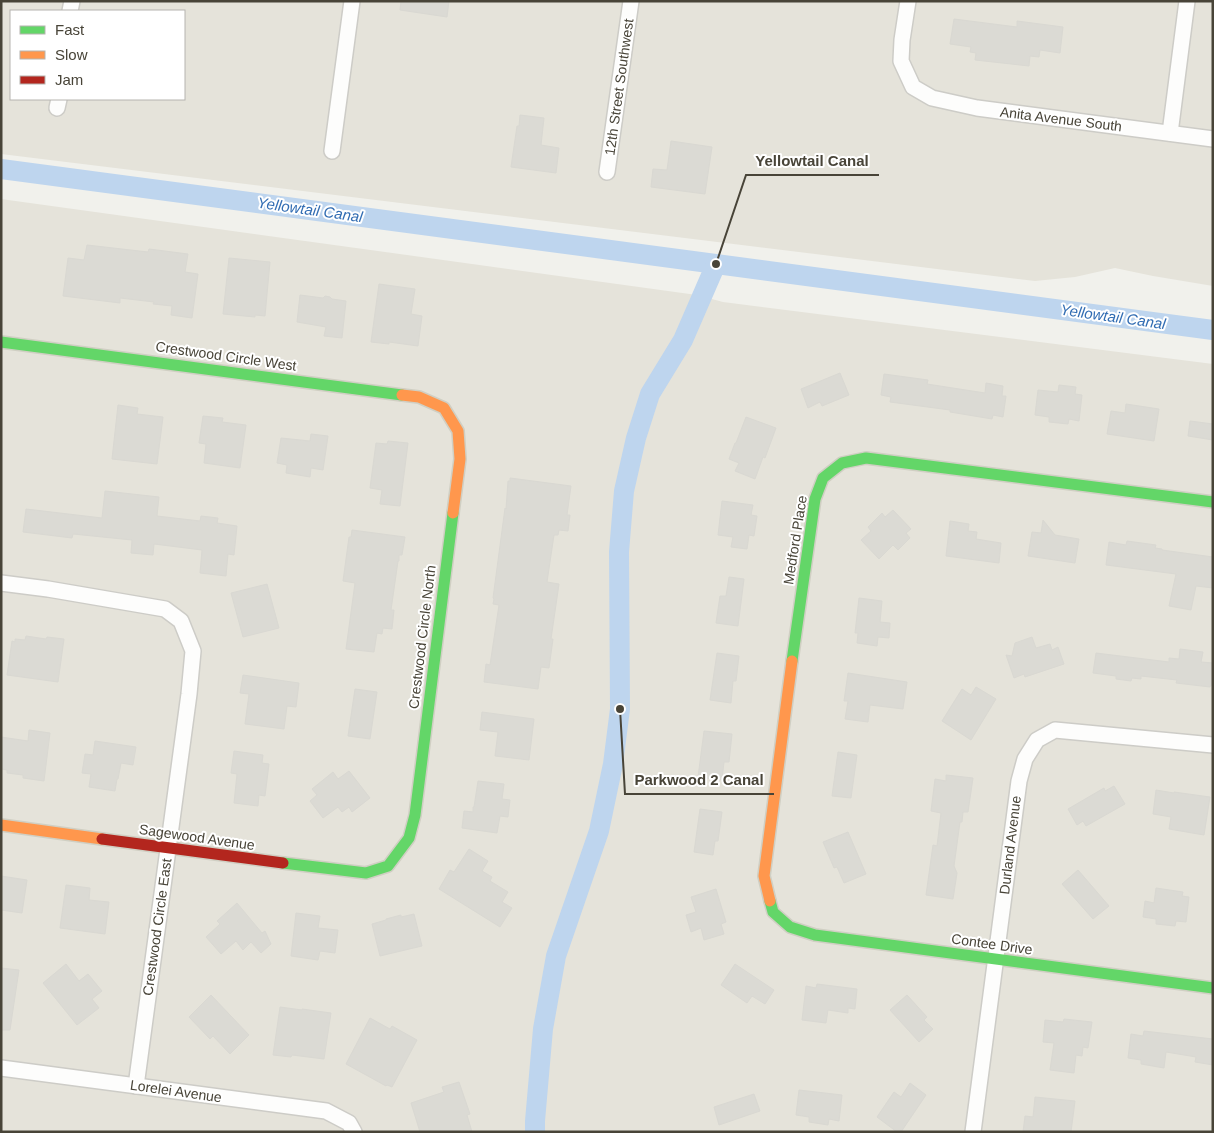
<svg xmlns="http://www.w3.org/2000/svg" width="1214" height="1133" font-family="Arial,sans-serif">
	<style>
		.residential { fill: #e5e3da; fill-rule: evenodd }
		.lines { fill: none; stroke-linecap: round; stroke-linejoin: round }
		.canal { stroke: #bed5ee; stroke-width: 20 }
		.building { fill: #dbdad4; stroke: #d9d8d2 }
		.street-casing { stroke: #cdccc7; stroke-width: 18 }
		.fast-casing { stroke: #d0cfc3; stroke-width: 14 }
		.slow-casing { stroke: #d0cfc3; stroke-width: 14 }
		.jam-casing { stroke: #d0cfc3; stroke-width: 14 }
		.street { stroke: #fdfdfc; stroke-width: 15 }
		.fast { stroke: #63d668; stroke-width: 11 }
		.slow { stroke: #ff974d; stroke-width: 11 }
		.jam { stroke: #b3261e; stroke-width: 11 }
		.labels { text-anchor: middle; stroke-width: 4; stroke-linejoin: round; paint-order: stroke }
		.street-label { font-size: 14px; fill: #484438; stroke: #fff }
		.water-label { font-size: 15px; font-style: italic; fill: #326db3; stroke: #fff }
		.leader { fill: none; stroke: #484438; stroke-width: 2 }
		.callout-dot { fill: #484438; stroke: #fff; stroke-width: 2 }
		.callout-label { font-size: 15px; text-anchor: middle; font-weight: bold; fill: #484438; stroke: #fff; stroke-width: 4; stroke-linejoin: round; paint-order: stroke }
	</style>
	<rect width="100%" height="100%" fill="#f1f1ec"/>
	<g class="residential">
		<path d="M1 1H1213V286L1153 276 1115 268 1075 277 1035 281 1 154ZM11 11H184V99H11Z"/>
		<path d="M1 199 697 295 723 302 1213 364V1132H1Z"/>
	</g>
	<g class="lines">
		<g class="canal">
			<path d="M1 169 1213 330"/>
			<path d="M535 1132V1121L543 1029 556 956 599 831 613 764 620 709 619 552 624 491 636 438 650 394 683 340 716 264"/>
		</g>
	</g>
	<g class="building">
		<path d="M401 1H449L447 17 400 10Z"/>
		<path d="M954 19 1017 27V21L1063 27 1060 53 1040 50 1039 57 1030 56 1029 66 975 60 976 53 970 52 971 47 950 44Z"/>
		<path d="M520 115 544 118 541 145 559 148 556 173 511 167 517 126H519Z"/>
		<path d="M671 141 712 147 705 194 651 187 653 169 667 170Z"/>
		<path d="M87 245 148 252 149 249 188 254 185 272 198 274 192 318 171 315 172 306 153 304 154 302 120 298V303L63 296 68 258 84 260Z"/>
		<path d="M229 258 270 262 265 316 255 315V317L223 314Z"/>
		<path d="M379 284 415 289 411 314 422 316 418 346 389 342V344L371 342Z"/>
		<path d="M300 295 323 298 325 296 330 297 332 299 346 301 342 338 324 336 326 327 297 322Z"/>
		<path d="M840 373 849 395 822 406 820 402 808 408 801 389Z"/>
		<path d="M884 374 928 380 927 384 985 393 986 383 1003 386 1002 396H1006L1003 417 993 415 992 419 950 412V410L890 402 891 397 881 395Z"/>
		<path d="M1059 385 1076 387 1075 394 1082 395 1079 421 1069 419 1068 424 1049 422V417L1035 415 1038 390 1058 392Z"/>
		<path d="M1126 404 1159 409 1154 441 1107 434 1111 411 1125 413Z"/>
		<path d="M118 405 138 408 137 414 163 417 157 464 112 459Z"/>
		<path d="M203 416 223 418 222 422 246 425 240 468 204 463 206 444 199 443Z"/>
		<path d="M746 417 776 428 765 458 763 457 755 479 735 471 739 463 729 459 735 443H736Z"/>
		<path d="M1190 421 1213 424V440L1188 436Z"/>
		<path d="M311 434 328 436 323 470 311 468 310 477 286 473 287 465 277 463 281 438 310 441Z"/>
		<path d="M388 441 408 443 400 506 380 504 382 490 370 488 376 443 387 444Z"/>
		<path d="M510 478 571 486 567 515H570L568 531 559 530 558 535H554L547 582 559 584 551 639H553L549 668 541 667 538 689 484 682 486 664 490 665 499 605 493 604 494 599 493 598 505 508 506 509 508 481H510Z"/>
		<path d="M105 491 159 497 157 516 200 521 201 516 218 518 217 523 237 526 234 555 228 554 226 576 200 573 202 550 154 544 153 555 131 553 132 540 73 534 72 538 23 532 26 509 102 518Z"/>
		<path d="M722 501 753 505 751 515 757 516 754 536 749 535 747 549 731 547 733 537 718 535Z"/>
		<path d="M893 510 911 529 906 533 910 538 898 550 893 545 879 559 861 540 871 531 868 527 882 513 885 517Z"/>
		<path d="M1043 520 1055 535 1079 539 1075 563 1028 556 1032 532 1041 533Z"/>
		<path d="M950 521 969 524 968 531 977 532 976 539 1001 543 999 563 946 556Z"/>
		<path d="M352 530 405 537 402 555H399V561H398L391 610H394L392 629 383 628 382 634 377 633 374 652 346 649 355 583 343 581 349 537H351Z"/>
		<path d="M1127 541 1156 545 1155 548 1162 549V550L1213 557V588L1196 586 1191 610 1169 606 1176 574 1106 565 1109 542 1126 545Z"/>
		<path d="M729 577 744 579 738 626 716 623 720 596H726Z"/>
		<path d="M267 584 279 628 243 637 231 593Z"/>
		<path d="M859 598 882 601 880 622 890 623 889 638 878 637 877 646 857 643 858 633H855Z"/>
		<path d="M26 636 46 639 47 637 64 639 58 682 7 675 12 641 15 642V639L25 640Z"/>
		<path d="M1032 637 1036 648 1050 644 1052 650 1058 647 1064 664 1025 677 1024 674 1014 678 1006 655 1012 656 1015 643Z"/>
		<path d="M1180 649 1203 652 1201 662 1213 663V685H1211L1210 687 1176 683 1177 680 1141 676V679L1132 678 1131 681 1116 679V676L1093 673 1096 653 1169 662V658L1179 659Z"/>
		<path d="M717 653 739 656 736 681H733L731 703 710 700Z"/>
		<path d="M848 673 907 682 903 709 870 705 868 722 845 719 848 701H844Z"/>
		<path d="M243 675 299 683 296 707 287 706 284 729 245 724 249 694 240 693Z"/>
		<path d="M976 687 996 699 971 740 942 721 962 689 971 695Z"/>
		<path d="M355 689 377 692 370 739 348 736Z"/>
		<path d="M482 712 534 719 529 760 495 756 498 732 480 730Z"/>
		<path d="M29 730 50 733 44 781 23 778V775L7 773V770L1 769V737L28 741Z"/>
		<path d="M704 731 732 734 729 762H724L722 780 698 777Z"/>
		<path d="M95 741 136 747 133 765 121 763 118 779H117L115 791 89 787 91 774 82 773 85 754 93 755Z"/>
		<path d="M234 751 263 755 262 763 269 764 265 796 259 795 258 806 234 803 237 774 231 773Z"/>
		<path d="M838 752 857 755 851 798 832 796Z"/>
		<path d="M349 771 370 798 352 812 349 807 342 812 338 807 323 818 310 801 317 795 312 789 333 772 338 779Z"/>
		<path d="M946 775 973 778 968 812H963L962 822H960L954 866 957 873 953 899 926 895 933 845 937 846 941 813 931 811 935 779 946 781Z"/>
		<path d="M478 781 504 784 502 799 510 800 508 817 500 816 497 833 462 828 464 811 473 812V807H474Z"/>
		<path d="M1114 786 1125 804 1086 826 1083 821 1077 825 1068 809 1104 788 1105 791Z"/>
		<path d="M1156 790 1174 793V792L1210 797 1204 835 1169 829 1171 817 1153 814Z"/>
		<path d="M700 809 722 812 718 841H715L713 855 694 852Z"/>
		<path d="M848 832 866 874 844 883 837 867 834 868 823 842Z"/>
		<path d="M469 849 488 861 482 871 492 877 490 881 508 892 502 902 512 908 500 927 439 889 450 870 454 872Z"/>
		<path d="M1078 870 1109 906 1093 919 1062 884Z"/>
		<path d="M1 876 27 880 22 913 1 910Z"/>
		<path d="M66 885 90 888 89 900 109 902 105 934 60 928Z"/>
		<path d="M1156 888 1183 892 1182 896 1189 897 1186 922 1176 921 1175 926 1156 924V919L1143 917 1145 901 1154 903Z"/>
		<path d="M716 889 726 922 721 924 724 934 704 940 701 928 691 932 686 915 696 912 691 897Z"/>
		<path d="M237 903 262 933 265 931 271 944 261 953 251 942 243 950 236 941 221 954 206 937 220 924 217 921Z"/>
		<path d="M296 913 320 916 318 928 338 930 335 953 320 951 318 960 291 956Z"/>
		<path d="M414 914 422 946 380 956 372 924 386 920V919L401 915V917Z"/>
		<path d="M66 964 79 981 88 974 102 991 92 999 99 1008 77 1025 43 983Z"/>
		<path d="M735 964 774 990 765 1004 752 996 747 1003 721 985Z"/>
		<path d="M1 968 19 970 10 1030H1Z"/>
		<path d="M817 984 857 989 855 1009 848 1008V1013L828 1010 826 1023 802 1020 806 986 816 988Z"/>
		<path d="M211 995 249 1035 230 1054 213 1036 210 1039 189 1017Z"/>
		<path d="M907 995 927 1017 924 1020 933 1029 919 1042 890 1010Z"/>
		<path d="M280 1007 302 1010V1009L331 1013 324 1059 292 1055 291 1057 273 1055Z"/>
		<path d="M370 1018 390 1029 392 1026 417 1040 392 1087 387 1085 386 1086 346 1064Z"/>
		<path d="M1064 1019 1092 1022 1088 1048 1083 1047 1082 1056 1076 1055 1074 1073 1050 1070 1054 1043 1043 1042 1045 1020 1063 1022Z"/>
		<path d="M1144 1031 1213 1039V1065L1195 1062 1196 1057 1166 1052 1164 1068 1141 1064V1060L1128 1058 1131 1034 1143 1036Z"/>
		<path d="M459 1082 470 1114 467 1115 472 1132H420L411 1103 444 1092 442 1087Z"/>
		<path d="M910 1083 926 1095 901 1132H897L877 1117 894 1092 901 1097Z"/>
		<path d="M799 1090 842 1095 839 1121 829 1119 828 1125 809 1122V1117L796 1115Z"/>
		<path d="M754 1094 760 1111 719 1125 714 1107Z"/>
		<path d="M1035 1097 1075 1101 1071 1132H1023L1025 1116 1033 1117Z"/>
	</g>
	<g class="lines">
		<g class="street-casing">
			<g id="street">
				<path d="M908 1 902 40 901 61 913 87 932 98 977 108 1213 139"/>
				<path d="M70 11 72 1"/>
				<path d="M57 108 59 99"/>
				<path d="M1170 133 1187 1"/>
				<path d="M332 151 352 1"/>
				<path d="M607 172 631 1"/>
				<path d="M1 583 48 589 165 609 181 621 193 651 189 694 136 1086"/>
				<path d="M1 1068 326 1111 349 1123 354 1132"/>
				<path d="M973 1132 1019 781 1025 759 1037 740 1055 730 1213 745"/>
			</g>
		</g>
		<g class="fast-casing">
			<g id="fast">
				<path d="M1 342 402 395"/>
				<path d="M792 661 815 499 823 478 842 463 866 458 1213 502"/>
				<path d="M283 863 366 873 388 866 409 838 415 815 453 513"/>
				<path d="M770 901 773 912 790 927 815 935 1213 988"/>
			</g>
		</g>
		<g class="slow-casing">
			<g id="slow">
				<path d="M402 395 419 397 444 408 458 431 460 459 453 513"/>
				<path d="M1 825 102 839"/>
				<path d="M770 901 764 876 792 661"/>
			</g>
		</g>
		<g class="jam-casing">
			<path id="jam" d="M102 839 283 863"/>
		</g>
		<use href="#street" class="street"/>
		<use href="#fast" class="fast"/>
		<use href="#slow" class="slow"/>
		<use href="#jam" class="jam"/>
	</g>
	<g class="labels">
		<g class="street-label">
			<text transform="translate(619 87) rotate(-82)" y="5">12th Street Southwest</text>
			<text transform="translate(1061 119) rotate(7)" y="5">Anita Avenue South</text>
			<text transform="translate(226 356) rotate(8)" y="5">Crestwood Circle West</text>
			<text transform="translate(795 540) rotate(-81)" y="5">Medford Place</text>
			<text transform="translate(422 637) rotate(-83)" y="5">Crestwood Circle North</text>
			<text transform="translate(197 837) rotate(8)" y="5">Sagewood Avenue</text>
			<text transform="translate(1010 845) rotate(-83)" y="5">Durland Avenue</text>
			<text transform="translate(157 927) rotate(-82)" y="5">Crestwood Circle East</text>
			<text transform="translate(992 944) rotate(8)" y="5">Contee Drive</text>
			<text transform="translate(176 1091) rotate(8)" y="5">Lorelei Avenue</text>
		</g>
		<g class="water-label">
			<text transform="translate(310 210) rotate(8)" y="5">Yellowtail Canal</text>
			<text transform="translate(1113 317) rotate(8)" y="5">Yellowtail Canal</text>
		</g>
	</g>
	<path class="leader" d="M716 264L746 175H879M620 709L625 794H774"/>
	<g class="callout-dot">
		<circle cx="716" cy="264" r="5"/>
		<circle cx="620" cy="709" r="5"/>
	</g>
	<g class="callout-label">
		<text x="812" y="166">Yellowtail Canal</text>
		<text x="699" y="785">Parkwood 2 Canal</text>
	</g>
	<rect width="1214" height="1133" fill="none" stroke="#484438" stroke-width="5"/>
	<rect x="10" y="10" width="175" height="90" fill="#ffffff" stroke="#b6b4af"/>
	<rect x="20" y="26" width="25" height="8" fill="#63d668" stroke="#b6b4af"/>
	<text x="55" y="35" font-size="15" fill="#484438">Fast</text>
	<rect x="20" y="51" width="25" height="8" fill="#ff974d" stroke="#b6b4af"/>
	<text x="55" y="60" font-size="15" fill="#484438">Slow</text>
	<rect x="20" y="76" width="25" height="8" fill="#b3261e" stroke="#b6b4af"/>
	<text x="55" y="85" font-size="15" fill="#484438">Jam</text>
</svg>
